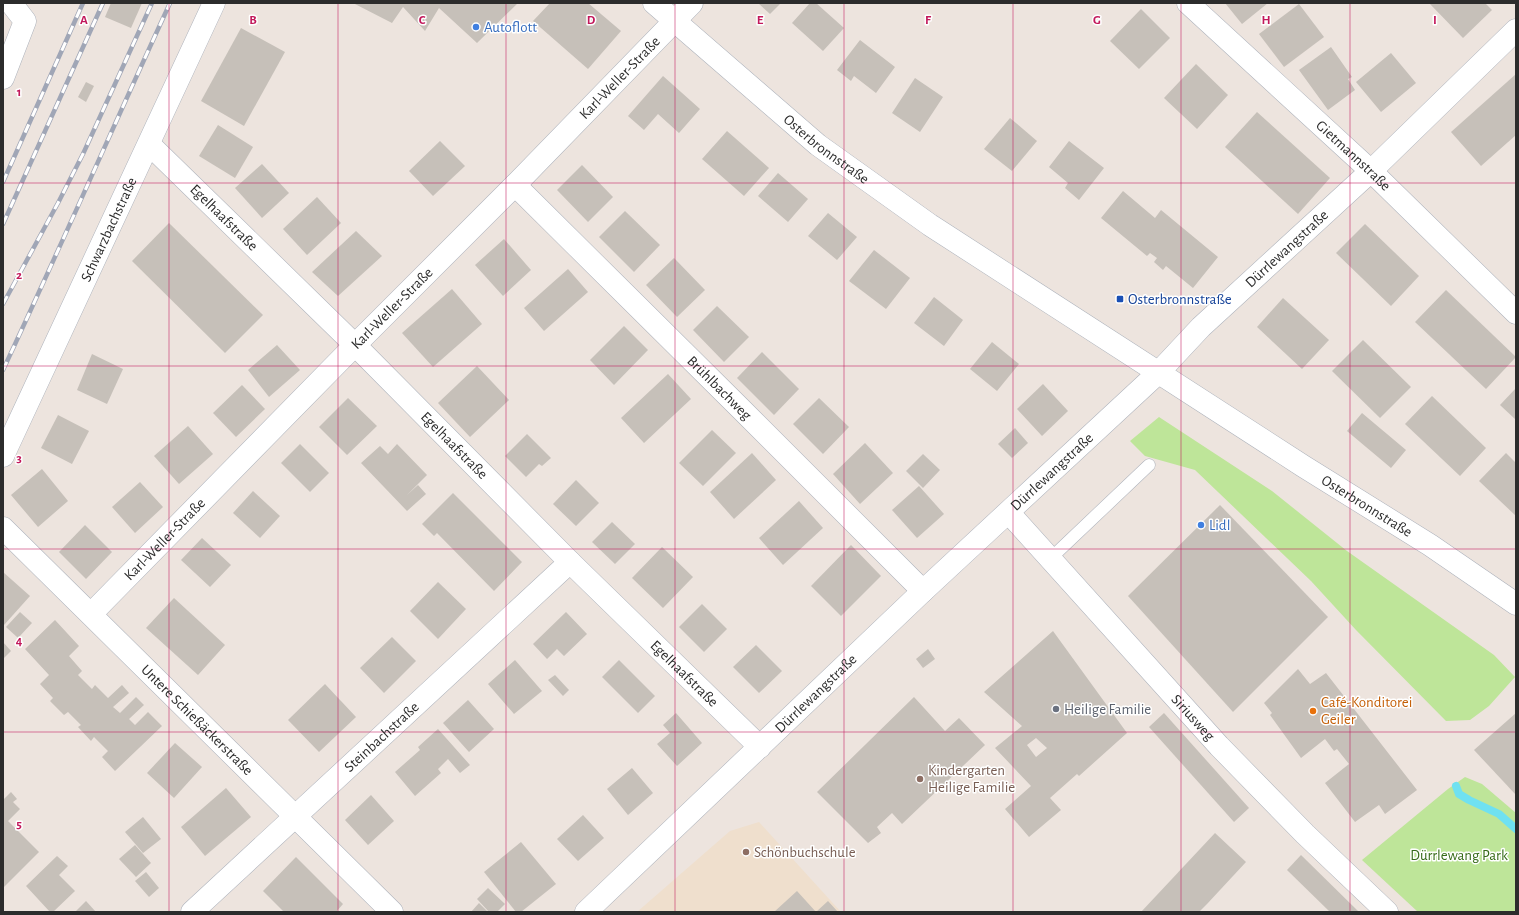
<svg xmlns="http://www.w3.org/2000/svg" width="1519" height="915" font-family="'Alegreya Sans',sans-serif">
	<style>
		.education { fill: #efdfcd }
		.green { fill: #bee599 }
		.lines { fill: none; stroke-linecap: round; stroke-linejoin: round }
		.stream { stroke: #6fe1f1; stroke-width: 8 }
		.building { fill: #c6c0b9; fill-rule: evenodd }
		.lane-casing { stroke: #aeb3bc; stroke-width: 13 }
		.street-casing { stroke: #aeb3bc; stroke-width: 23 }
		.secondary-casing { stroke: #aeb3bc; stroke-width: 23 }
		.lane { stroke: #fff; stroke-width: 12 }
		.street { stroke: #fff; stroke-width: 22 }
		.secondary { stroke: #fff; stroke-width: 22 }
		.rail-casing { stroke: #a0a6b6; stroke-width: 4.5 }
		.rail { stroke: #fff; stroke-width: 3; stroke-dasharray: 9; stroke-linecap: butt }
		.grid { fill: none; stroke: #c2185b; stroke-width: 1; stroke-opacity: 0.55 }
		.shop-dot { fill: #3f7fe0; stroke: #fff; stroke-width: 1.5 }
		.transit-dot { fill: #1a4fb4; stroke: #fff; stroke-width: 1.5 }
		.worship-dot { fill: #6b7280; stroke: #fff; stroke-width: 1.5 }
		.food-dot { fill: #e8710a; stroke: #fff; stroke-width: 1.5 }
		.education-dot { fill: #8d6e63; stroke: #fff; stroke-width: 1.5 }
		.labels { text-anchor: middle; stroke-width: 3; stroke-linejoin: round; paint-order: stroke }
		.shop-label { font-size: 15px; fill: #366cbe; stroke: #fff; text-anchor: start }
		.street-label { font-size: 15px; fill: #2c2c2c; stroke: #fff }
		.transit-label { font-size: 15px; fill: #164399; stroke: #fff; text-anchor: start }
		.food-label { font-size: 15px; fill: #c56008; stroke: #fff; text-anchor: start }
		.worship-label { font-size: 15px; fill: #5b616d; stroke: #fff; text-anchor: start }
		.education-label { font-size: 15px; fill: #785e54; stroke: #fff; text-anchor: start }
		.park-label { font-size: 15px; fill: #366b19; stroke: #fff }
		.grid-label { font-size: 13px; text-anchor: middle; font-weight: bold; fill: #c2185b; stroke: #fff; stroke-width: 3; stroke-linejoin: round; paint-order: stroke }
	</style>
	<rect width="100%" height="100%" fill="#ede4de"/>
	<path class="education" d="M759 822 841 912H637L730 831Z"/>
	<g class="green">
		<path d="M1159 417 1272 491 1347 551 1494 655 1515 677 1489 706 1470 720 1446 721 1356 630 1311 581 1195 470 1145 456 1130 441Z"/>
		<path d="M1465 777 1482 784 1516 813V912H1418L1362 860 1448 789Z"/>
	</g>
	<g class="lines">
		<path class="stream" d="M1456 786 1459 794 1469 800 1499 814 1516 829"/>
	</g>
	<g class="building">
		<path d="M111 3H142L131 28 105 17Z"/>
		<path d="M353 3H518L477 43 439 8 425 31 403 7 392 23Z"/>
		<path d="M550 3H588L621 31 588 69 533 21Z"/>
		<path d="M758 3H781L770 14Z"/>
		<path d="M810 3H816L844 28 823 51 792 23Z"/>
		<path d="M1225 3H1268L1242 24Z"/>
		<path d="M1429 3H1485L1492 10 1463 38Z"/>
		<path d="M1299 4 1324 37 1284 67 1259 34Z"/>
		<path d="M1141 9 1170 38 1139 69 1110 41Z"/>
		<path d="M241 28 285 52 244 126 201 101Z"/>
		<path d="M860 40 895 67 876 93 854 76 851 81 837 70Z"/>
		<path d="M1331 47 1352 77 1348 79 1355 90 1328 110 1299 70Z"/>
		<path d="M1391 53 1416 83 1381 112 1356 82Z"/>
		<path d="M1196 64 1228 95 1197 129 1164 98Z"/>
		<path d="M1516 74V135L1481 166 1451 132Z"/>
		<path d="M663 76 700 109 679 133 658 114 644 130 628 116Z"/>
		<path d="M915 78 943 97 920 132 892 113Z"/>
		<path d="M86 82 94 86 86 102 78 97Z"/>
		<path d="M1257 112 1330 178 1298 214 1225 147Z"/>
		<path d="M1010 118 1037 141 1012 171 984 149Z"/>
		<path d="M218 125 253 147 235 178 199 156Z"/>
		<path d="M727 131 769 168 744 196 702 159Z"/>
		<path d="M440 141 465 166 433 196 409 171Z"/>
		<path d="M1069 141 1104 168 1079 200 1065 188 1068 183 1049 167Z"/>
		<path d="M262 164 289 193 262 218 235 188Z"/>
		<path d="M582 165 613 197 588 222 557 190Z"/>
		<path d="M778 173 808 199 788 222 758 196Z"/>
		<path d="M1123 191 1155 218 1161 210 1218 257 1193 288 1166 266 1163 270 1154 262 1157 258 1150 253 1147 256 1101 218Z"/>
		<path d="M317 197 341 223 307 255 283 229Z"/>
		<path d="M625 211 660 245 634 272 599 237Z"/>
		<path d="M828 213 857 237 837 260 808 236Z"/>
		<path d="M169 223 263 315 225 353 132 261Z"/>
		<path d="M1365 224 1419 276 1391 306 1336 253Z"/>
		<path d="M356 231 382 256 338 296 312 272Z"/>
		<path d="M504 239 531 270 503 296 475 265Z"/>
		<path d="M874 250 910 278 886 309 849 281Z"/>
		<path d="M674 258 705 290 677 317 646 285Z"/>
		<path d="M568 269 588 292 544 331 524 308Z"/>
		<path d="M452 289 482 324 433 367 402 333Z"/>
		<path d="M1446 290 1516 357 1486 389 1415 322Z"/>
		<path d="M934 297 963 320 944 346 914 323Z"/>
		<path d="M1283 298 1329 340 1302 369 1257 327Z"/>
		<path d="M717 306 749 337 724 362 693 330Z"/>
		<path d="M624 326 648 350 614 385 590 360Z"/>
		<path d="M1363 340 1411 387 1380 418 1332 371Z"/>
		<path d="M992 342 1019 364 997 391 970 369Z"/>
		<path d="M277 345 300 370 269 397 248 370Z"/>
		<path d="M762 352 799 389 774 415 737 378Z"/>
		<path d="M92 354 123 369 107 404 77 390Z"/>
		<path d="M477 366 509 400 470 437 438 403Z"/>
		<path d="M668 374 691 399 644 443 621 418Z"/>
		<path d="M1043 384 1068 411 1042 436 1017 409Z"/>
		<path d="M242 385 265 409 236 437 213 413Z"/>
		<path d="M1516 388V420L1500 405Z"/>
		<path d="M1432 396 1486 448 1460 476 1405 424Z"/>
		<path d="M348 398 377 426 347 455 319 427Z"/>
		<path d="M819 398 849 427 823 454 793 424Z"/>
		<path d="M1362 413 1406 450 1391 468 1347 431Z"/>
		<path d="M58 415 89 431 72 464 41 448Z"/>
		<path d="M188 426 213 454 179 484 154 456Z"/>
		<path d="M1015 428 1028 443 1012 458 998 444Z"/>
		<path d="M712 430 736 453 703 486 679 463Z"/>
		<path d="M527 434 551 458 542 466 539 464 526 477 505 456Z"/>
		<path d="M865 443 893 473 860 504 833 474Z"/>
		<path d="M300 444 329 473 310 492 281 463Z"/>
		<path d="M397 444 427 475 407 495 418 485 426 494 407 511 361 463 380 446 388 454Z"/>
		<path d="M752 453 776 480 734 519 710 492Z"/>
		<path d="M1506 453 1516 463V516L1479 481Z"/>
		<path d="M923 454 940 470 923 488 906 471Z"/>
		<path d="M42 469 68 501 38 527 11 495Z"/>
		<path d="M576 480 599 503 576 526 553 504Z"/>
		<path d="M140 482 163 507 135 533 112 507Z"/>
		<path d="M919 486 944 514 917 538 892 510Z"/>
		<path d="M253 491 280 516 260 538 233 513Z"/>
		<path d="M453 493 522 562 494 591 437 533 434 536 422 524Z"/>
		<path d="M799 501 823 528 783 565 759 538Z"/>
		<path d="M1220 505 1328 617 1233 712 1128 596Z"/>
		<path d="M612 522 635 544 615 564 592 542Z"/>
		<path d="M85 525 112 552 86 579 59 552Z"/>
		<path d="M202 538 231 565 210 587 181 560Z"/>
		<path d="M851 545 881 576 841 616 811 586Z"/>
		<path d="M662 547 693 577 663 608 632 578Z"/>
		<path d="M3 572 30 596 4 625 3 624Z"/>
		<path d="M438 582 466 609 438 639 410 611Z"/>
		<path d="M174 598 225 645 198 675 146 628Z"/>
		<path d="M702 604 727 629 704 652 679 627Z"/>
		<path d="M20 612 32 623 18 638 6 627Z"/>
		<path d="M566 612 587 634 564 656 557 649 547 659 533 644Z"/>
		<path d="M55 620 79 646 69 656 82 671 78 675 92 689 95 685 108 698 122 685 129 693 113 707 120 713 136 697 144 705 129 719 135 725 148 712 162 726 115 771 102 757 108 751 94 737 91 741 78 727 81 725 68 712 64 715 50 701 53 698 40 684 49 675 25 649Z"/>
		<path d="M1053 631 1127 733 1079 776 1077 774 1050 798 1061 810 1029 837 1005 809 1031 786 995 748 1022 726 984 692ZM1036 738 1047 748 1036 757 1027 745Z"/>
		<path d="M392 637 416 661 384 693 360 668Z"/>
		<path d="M3 642 11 651 3 659Z"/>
		<path d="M756 645 782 671 759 693 733 667Z"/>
		<path d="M928 649 935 659 923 668 916 659Z"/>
		<path d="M515 660 542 691 514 714 488 684Z"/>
		<path d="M619 660 655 696 638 713 602 677Z"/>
		<path d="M1298 669 1310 684 1326 673 1417 790 1385 814 1379 805 1355 822 1325 783 1349 764 1337 749 1334 751 1325 739 1301 758 1270 715 1272 713 1264 703Z"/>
		<path d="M555 675 569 690 563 696 548 680Z"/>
		<path d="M325 684 356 717 319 752 288 720Z"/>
		<path d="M914 697 945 731 959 718 985 745 902 824 892 813 877 827 881 833 868 843 817 792Z"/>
		<path d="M468 700 494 729 469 752 443 723Z"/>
		<path d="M676 713 702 743 677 766 657 744 670 733 663 725Z"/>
		<path d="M1164 713 1249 808 1234 822 1149 727Z"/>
		<path d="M1516 713V795L1474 750Z"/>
		<path d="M438 729 470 765 460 773 448 759 438 769 441 773 415 796 395 772 420 750 418 747Z"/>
		<path d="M175 743 202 767 174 798 147 773Z"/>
		<path d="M632 768 653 793 628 815 607 789Z"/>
		<path d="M226 788 251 817 205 856 181 827Z"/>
		<path d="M11 792 17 799 13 802 20 809 8 821 39 852 3 888V800Z"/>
		<path d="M371 795 394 821 368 845 345 820Z"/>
		<path d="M583 815 604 838 578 861 557 839Z"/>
		<path d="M143 817 161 839 143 853 125 832Z"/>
		<path d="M1215 833 1246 862 1207 904 1199 912H1141Z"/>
		<path d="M521 842 556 884 521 912H516L484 872Z"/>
		<path d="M135 845 151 863 136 877 119 859Z"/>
		<path d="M1301 855 1359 912H1330L1287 870Z"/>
		<path d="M57 856 68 866 59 875 75 891 53 912H50L26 886Z"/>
		<path d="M296 857 343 904 336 912H284L263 891Z"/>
		<path d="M146 872 159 888 149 897 135 881Z"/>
		<path d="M488 888 505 904 497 912H489L477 899Z"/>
		<path d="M797 891 816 912 828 901 838 912H774Z"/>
		<path d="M86 901 96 912H75Z"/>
		<path d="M479 903 488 912H471Z"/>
	</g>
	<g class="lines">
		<g class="lane-casing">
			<path id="lane" d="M1050 559 1149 465"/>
		</g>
		<g class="street-casing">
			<g id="street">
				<path id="s1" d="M1188 3 1371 171 1516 313"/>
				<path d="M3 78 25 21 11 3"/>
				<path id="s2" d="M149 144 355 345 570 562 760 747"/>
				<path id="s3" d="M515 185 741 409 923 591"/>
				<path id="s4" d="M3 456 214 3"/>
				<path id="s5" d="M1009 513 1219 746 1305 834 1387 912"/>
				<path id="s6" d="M3 528 392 912"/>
				<path id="s7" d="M91 614 355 345 515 185 692 3"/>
				<path id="s8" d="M192 912 570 562"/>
				<path id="s9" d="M586 912 923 591 1158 373 1201 327 1371 171 1516 30"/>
			</g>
		</g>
		<g class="secondary-casing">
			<g id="secondary">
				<path id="s10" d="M654 3 818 145 930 225 1303 466 1430 545 1516 604"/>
			</g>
		</g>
		<use href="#lane" class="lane"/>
		<use href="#street" class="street"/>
		<use href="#secondary" class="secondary"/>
		<g class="rail-casing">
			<g id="rail">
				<path d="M3 182 83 3"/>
				<path d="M3 224 103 3"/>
				<path d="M3 304 58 203 83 154 152 3"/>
				<path d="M3 370C60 248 114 125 170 3"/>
			</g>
		</g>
		<use href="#rail" class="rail"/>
	</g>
	<path class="grid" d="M169 3V912M338 3V912M506 3V912M675 3V912M844 3V912M1013 3V912M1181 3V912M1350 3V912M3 183H1516M3 366H1516M3 549H1516M3 732H1516"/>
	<g class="shop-dot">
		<circle cx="476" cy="27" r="4"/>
		<circle cx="1201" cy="525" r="4"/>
	</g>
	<rect class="transit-dot" x="1116" y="295" width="8" height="8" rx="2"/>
	<circle class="worship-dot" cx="1056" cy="709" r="4"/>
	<circle class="food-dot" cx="1313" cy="711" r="4"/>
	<g class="education-dot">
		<circle cx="920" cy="779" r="4"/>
		<circle cx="746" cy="852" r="4"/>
	</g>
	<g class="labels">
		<g class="shop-label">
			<text x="484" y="32">Autoflott</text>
			<text x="1209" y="530">Lidl</text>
		</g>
		<g class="street-label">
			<text dy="5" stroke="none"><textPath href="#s7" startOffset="753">Karl-Weller-Straße</textPath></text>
			<text dy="5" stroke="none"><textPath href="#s10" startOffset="226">Osterbronnstraße</textPath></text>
			<text dy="5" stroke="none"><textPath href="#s1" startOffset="225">Gietmannstraße</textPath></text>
			<text dy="5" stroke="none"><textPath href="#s2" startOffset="105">Egelhaafstraße</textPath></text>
			<text dy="5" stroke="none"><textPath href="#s4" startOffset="250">Schwarzbachstraße</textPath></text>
			<text dy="5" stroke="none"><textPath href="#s9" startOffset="965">Dürrlewangstraße</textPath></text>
			<text dy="5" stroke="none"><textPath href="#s7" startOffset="429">Karl-Weller-Straße</textPath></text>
			<text dy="5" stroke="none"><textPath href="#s3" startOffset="288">Brühlbachweg</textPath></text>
			<text dy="5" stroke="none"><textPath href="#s2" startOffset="429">Egelhaafstraße</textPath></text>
			<text dy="5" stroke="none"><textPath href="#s9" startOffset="641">Dürrlewangstraße</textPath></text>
			<text dy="5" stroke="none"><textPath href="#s10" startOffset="874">Osterbronnstraße</textPath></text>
			<text dy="5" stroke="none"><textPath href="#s7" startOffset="105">Karl-Weller-Straße</textPath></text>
			<text dy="5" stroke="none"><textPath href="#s2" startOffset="753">Egelhaafstraße</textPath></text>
			<text dy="5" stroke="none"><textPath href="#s9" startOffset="317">Dürrlewangstraße</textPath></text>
			<text dy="5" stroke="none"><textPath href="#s5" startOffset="275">Siriusweg</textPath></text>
			<text dy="5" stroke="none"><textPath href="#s6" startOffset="273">Untere Schießäckerstraße</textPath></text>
			<text dy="5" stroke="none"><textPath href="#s8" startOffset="258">Steinbachstraße</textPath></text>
		</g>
		<g class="transit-label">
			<text x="1128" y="304">Osterbronnstraße</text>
		</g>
		<g class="food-label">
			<text x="1321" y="707">Café-Konditorei<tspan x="1321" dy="17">Geiler</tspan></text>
		</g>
		<g class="worship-label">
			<text x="1064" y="714">Heilige Familie</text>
		</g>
		<g class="education-label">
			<text x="928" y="775">Kindergarten<tspan x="928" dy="17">Heilige Familie</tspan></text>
			<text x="754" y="857">Schönbuchschule</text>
		</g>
		<g class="park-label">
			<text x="1459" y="860">Dürrlewang Park</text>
		</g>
	</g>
	<g class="grid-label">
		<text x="84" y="24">A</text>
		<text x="253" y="24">B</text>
		<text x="422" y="24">C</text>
		<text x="591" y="24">D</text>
		<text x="760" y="24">E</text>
		<text x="928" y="24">F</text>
		<text x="1097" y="24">G</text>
		<text x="1266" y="24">H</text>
		<text x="1435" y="24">I</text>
		<text x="19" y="96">1</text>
		<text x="19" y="279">2</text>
		<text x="19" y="462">3</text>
		<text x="19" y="645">4</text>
		<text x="19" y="828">5</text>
	</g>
	<rect width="1519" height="915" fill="none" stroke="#2c2c2c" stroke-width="8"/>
</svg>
